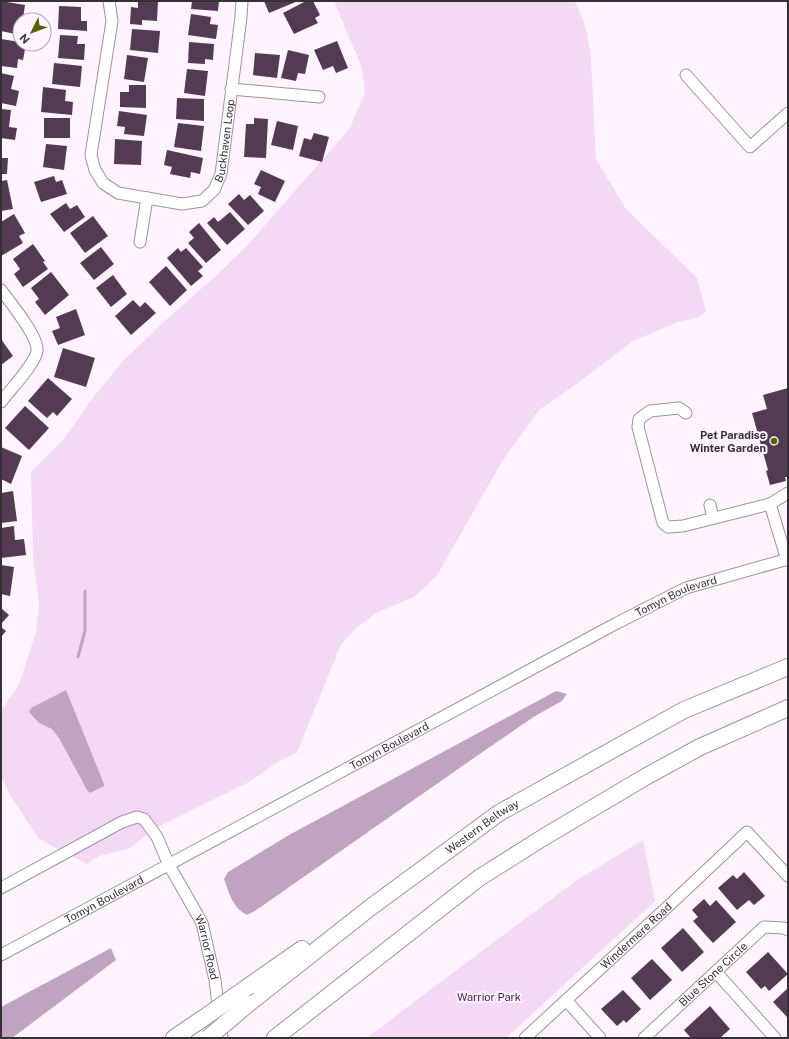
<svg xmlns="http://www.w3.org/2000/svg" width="789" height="1039" font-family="'Public Sans',sans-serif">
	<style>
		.green { fill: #f4d9f4 }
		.water { fill: #c0a3c0 }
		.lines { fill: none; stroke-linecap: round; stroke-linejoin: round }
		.stream { stroke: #c0a3c0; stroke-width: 3 }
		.building { fill: #533b53 }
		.minor-casing { stroke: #9d939d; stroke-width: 13 }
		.highway-casing { stroke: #9d939d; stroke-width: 18 }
		.minor { stroke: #fff; stroke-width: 11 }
		.highway { stroke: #fff; stroke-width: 16 }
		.highway-bridge-casing { stroke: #9d939d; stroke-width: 18; stroke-linecap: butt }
		.highway-bridge { stroke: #fff; stroke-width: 16 }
		.poi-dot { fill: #566100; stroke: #fff3fe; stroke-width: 1.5 }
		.labels { text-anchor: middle; stroke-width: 4; stroke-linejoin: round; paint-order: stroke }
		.street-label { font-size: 11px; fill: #353035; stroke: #fff3fe }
		.poi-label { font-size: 11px; font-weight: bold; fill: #353035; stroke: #fff3fe; text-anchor: end }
		.park-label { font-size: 11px; fill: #441e45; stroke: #fff3fe }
	</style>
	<rect width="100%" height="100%" fill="#fff3fe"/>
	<g class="green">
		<path d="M334 1H575L586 28 591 59 596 159 626 209 697 278 706 311 698 318 678 322 633 341 575 385 539 410 503 460 436 577 414 597 376 613 355 629 341 644 297 753 282 759 249 782 158 827 128 849 99 856 87 864 39 839 10 795 1 776V711L19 685 36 632 39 604 33 557 31 472 64 439 95 395 125 359 166 320 210 281 245 248 350 128 365 92 362 68Z"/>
		<path d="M643 840 655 901 506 1038H367L431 989 577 880Z"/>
	</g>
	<g class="water">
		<path d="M66 690 104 784V786L90 793 87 790 59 738 52 729 39 723 29 712 31 708Z"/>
		<path d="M556 691 567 694 562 701 535 716 481 753 255 911 247 915C233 908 229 893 224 879L228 872 289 835Z"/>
		<path d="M111 948 116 960 12 1038H1V1007Z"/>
	</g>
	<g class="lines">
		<path class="stream" d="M78 657 85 631V591"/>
	</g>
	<g class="building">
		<path d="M1 1 25 5 23 18 31 20H20V35L1 31Z"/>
		<path d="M138 1H158L157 21 142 20V25L130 24 131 7 138 8Z"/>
		<path d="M192 1H219L218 11 191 9Z"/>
		<path d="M264 1H298L269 13Z"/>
		<path d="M306 1H313L320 15 315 18 318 23 294 34 283 13Z"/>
		<path d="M59 6 81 7V21H87V31L58 29Z"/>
		<path d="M191 14 211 17 210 24 218 25 216 39 188 35Z"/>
		<path d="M132 29 160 31 158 53 130 50Z"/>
		<path d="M60 35 78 36 77 44H85L84 60 58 58Z"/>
		<path d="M1 39 20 42V44H26L23 60 18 59 17 68 1 66Z"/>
		<path d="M337 41 348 68 336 73 333 66 323 70 314 50Z"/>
		<path d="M189 42 214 44 213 60 205 59V64L188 63Z"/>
		<path d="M288 50 309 55 305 74 298 73 296 81 281 78Z"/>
		<path d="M255 53 280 55 277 78 253 75Z"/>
		<path d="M127 55 148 58 144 82 124 79Z"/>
		<path d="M54 63 82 66 80 87 52 84Z"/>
		<path d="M187 69 208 71 205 96 184 93Z"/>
		<path d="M1 73 14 76 11 89 19 91 16 106 1 103Z"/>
		<path d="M129 85H146V108L120 107V92H129Z"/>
		<path d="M43 87 66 90 65 101 73 102 72 115 41 112Z"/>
		<path d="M177 98 204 99V121L176 119Z"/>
		<path d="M1 109 11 110 9 127 17 128 15 140 1 138Z"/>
		<path d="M119 111 147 115 144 136 124 134 125 127 117 126Z"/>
		<rect x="44" y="118" width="26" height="20"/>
		<path d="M254 118 268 119 266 158 244 157 246 124H254Z"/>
		<path d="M277 121 298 126 293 150 271 145Z"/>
		<path d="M178 123 204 126 201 151 174 147Z"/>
		<path d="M314 133 329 137 322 162 299 156 304 138 311 140Z"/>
		<path d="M115 139 142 141 141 165 114 164Z"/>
		<path d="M46 144 67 146 64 170 43 167Z"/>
		<path d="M167 150 203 158 200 174 191 172 190 178 170 174 172 167 164 165Z"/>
		<path d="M1 158H8L7 174H1Z"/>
		<path d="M261 170 285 181 275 202 258 194 261 187 254 184Z"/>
		<path d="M54 176 56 182 62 180 67 194 41 202 34 182Z"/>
		<path d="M7 180 13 209 1 211V181Z"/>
		<path d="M239 194 244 200 250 195 264 211 248 225 228 204Z"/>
		<path d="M66 203 70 209 77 205 85 217 64 232 50 214Z"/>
		<path d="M230 212 245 229 227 245 207 223 214 217 218 222Z"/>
		<path d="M14 214 25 233 19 236 23 243 1 256V222Z"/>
		<path d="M93 216 108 236 85 253 70 233Z"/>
		<path d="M199 223 221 250 206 263 188 243 194 238 189 232Z"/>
		<path d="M33 244 45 261 43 262 48 269 23 287 14 274 20 269 13 259Z"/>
		<path d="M101 247 114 264 94 280 80 263Z"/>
		<path d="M178 248 181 252 186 248 203 267 198 271 203 276 191 286 167 258Z"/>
		<path d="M166 266 187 290 170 306 149 282Z"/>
		<path d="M51 272 69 295 45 315 35 302 39 299 31 288Z"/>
		<path d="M113 275 127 294 111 307 96 288Z"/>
		<path d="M133 300 140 307 145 302 156 313 131 335 115 316Z"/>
		<path d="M76 309 85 335 58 345 52 331 60 328 56 317Z"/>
		<path d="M1 339 13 356 1 365Z"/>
		<path d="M63 348 95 358 86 387 54 377Z"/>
		<path d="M48 378 72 399 57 416 53 412 47 418 28 401Z"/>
		<path d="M788 388V477H785L786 481 770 485 766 471 768 470 752 413 767 409 763 395Z"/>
		<path d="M25 406 49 428 29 450 5 428Z"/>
		<path d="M1 447 22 456 11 484 1 479Z"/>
		<path d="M13 491 17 521 1 523V493Z"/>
		<path d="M14 526 15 540 24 539 26 555 1 558V528Z"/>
		<path d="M1 565 14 567 10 596 1 594Z"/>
		<path d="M1 608 9 615 1 624Z"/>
		<path d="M1 627 6 631 1 637Z"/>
		<path d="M744 872 765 896 754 905 749 900 737 910 718 888 733 875 737 879Z"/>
		<path d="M704 899 710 906 716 900 736 922 713 943 693 921 698 917 692 910Z"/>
		<path d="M683 928 704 952 682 972 661 948Z"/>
		<path d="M768 952 788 974 769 991 765 986 761 989 746 972Z"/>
		<path d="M652 959 672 980 650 1000 631 978Z"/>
		<path d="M788 988V1018L773 1002Z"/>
		<path d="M623 990 641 1009 626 1023 624 1020 617 1026 601 1009Z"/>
		<path d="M710 1006 730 1029 720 1038H691L684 1030Z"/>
	</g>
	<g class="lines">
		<g class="minor-casing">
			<g id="minor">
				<path id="s1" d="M109 1 112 21 91 155 95 170 103 183 118 193 182 204 202 201 214 190 221 174 241 17 242 1"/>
				<path d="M686 75 750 147 788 113"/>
				<path d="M231 89 319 97"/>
				<path d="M140 242 147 198"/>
				<path d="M1 290C10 302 39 337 37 351 35 364 10 390 1 402"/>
				<path d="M686 413 679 408 650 411 639 419 638 427 663 523 668 527 683 526 770 504"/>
				<path d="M710 505 713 518"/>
				<path d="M787 560 770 504 788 493"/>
				<path id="s2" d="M1 888 122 822 137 817 144 819 157 837 169 865 202 923 215 980 222 1038"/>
				<path id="s3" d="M1 955 617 623 686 588 788 559"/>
				<path d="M716 972 775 1038"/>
				<path d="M566 1000 600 1038"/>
				<path id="s4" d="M525 1038 676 899 747 832 788 876"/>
				<path id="s5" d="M644 1038 764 927 784 928 788 930"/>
			</g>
		</g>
		<g class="highway-casing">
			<g id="highway">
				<path d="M249 986 302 949"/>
				<path id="s6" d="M248 1004 371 907 499 813 684 710 788 667"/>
				<path d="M174 1038 205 1017"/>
				<path d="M275 1038 479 878 544 837 647 776 700 747 788 708"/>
			</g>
		</g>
		<use href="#minor" class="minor"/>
		<use href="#highway" class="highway"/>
		<g class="highway-bridge-casing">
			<g id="highway-bridge">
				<path d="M205 1017 249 986"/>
				<path d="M208 1038 248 1004"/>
			</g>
		</g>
		<use href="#highway-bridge" class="highway-bridge"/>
	</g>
	<circle class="poi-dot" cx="774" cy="441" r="4"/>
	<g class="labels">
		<g class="street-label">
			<text dy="4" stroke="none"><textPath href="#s1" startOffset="357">Buckhaven Loop</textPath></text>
			<text dy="4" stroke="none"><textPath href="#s3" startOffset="765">Tomyn Boulevard</textPath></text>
			<text dy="4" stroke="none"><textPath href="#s3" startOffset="441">Tomyn Boulevard</textPath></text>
			<text dy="4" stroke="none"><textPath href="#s6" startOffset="294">Western Beltway</textPath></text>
			<text dy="4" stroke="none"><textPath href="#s3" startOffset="117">Tomyn Boulevard</textPath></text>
			<text dy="4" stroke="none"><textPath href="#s4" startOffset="151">Windermere Road</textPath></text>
			<text dy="4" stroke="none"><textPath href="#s2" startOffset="305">Warrior Road</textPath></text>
			<text dy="4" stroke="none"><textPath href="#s5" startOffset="94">Blue Stone Circle</textPath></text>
		</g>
		<g class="poi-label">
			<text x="766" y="439">Pet Paradise<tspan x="766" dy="13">Winter Garden</tspan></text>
		</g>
		<g class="park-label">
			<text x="489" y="1001">Warrior Park</text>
		</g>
	</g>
	<rect width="789" height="1039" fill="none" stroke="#353035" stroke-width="4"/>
	<g transform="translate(32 32) rotate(228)"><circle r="19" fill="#fff3fe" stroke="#aea5ae"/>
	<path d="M0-3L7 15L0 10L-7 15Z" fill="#566100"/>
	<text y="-6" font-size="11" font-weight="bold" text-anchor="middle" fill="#353035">N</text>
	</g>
</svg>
